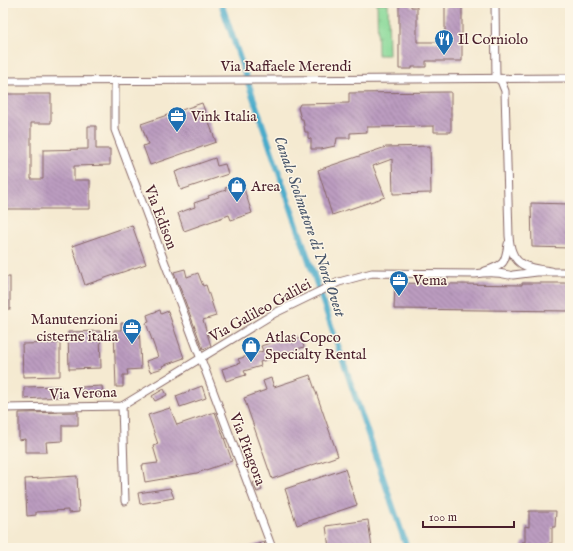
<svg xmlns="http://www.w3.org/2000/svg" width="573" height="551" font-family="'IM FELL English',serif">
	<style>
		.grass { fill: url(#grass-tufts); stroke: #6a7c62 }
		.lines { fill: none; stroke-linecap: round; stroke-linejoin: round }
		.canal { stroke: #4baccb; stroke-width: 6 }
		.building { fill: url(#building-back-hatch) }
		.street-casing { stroke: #866665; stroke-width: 9 }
		.street { stroke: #fff; stroke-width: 7 }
		.labels { text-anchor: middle; stroke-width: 3; stroke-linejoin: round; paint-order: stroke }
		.poi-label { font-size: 15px; fill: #4a1f2b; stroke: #fcf5e5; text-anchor: start }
		.street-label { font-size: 15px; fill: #4a1f2b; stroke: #fcf5e5 }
		.water-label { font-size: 16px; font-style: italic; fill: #4a576b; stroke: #fcf5e5 }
	</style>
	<defs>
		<pattern id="grass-tufts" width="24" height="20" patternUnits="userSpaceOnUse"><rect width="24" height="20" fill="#89d999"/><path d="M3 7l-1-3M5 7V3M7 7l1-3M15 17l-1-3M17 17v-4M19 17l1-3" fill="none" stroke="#78ba84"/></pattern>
		<pattern id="building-back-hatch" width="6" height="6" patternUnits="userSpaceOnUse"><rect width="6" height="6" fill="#bb9cc0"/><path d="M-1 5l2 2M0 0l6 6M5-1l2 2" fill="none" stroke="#9a7f9c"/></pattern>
	</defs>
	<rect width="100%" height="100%" fill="#fcf5e5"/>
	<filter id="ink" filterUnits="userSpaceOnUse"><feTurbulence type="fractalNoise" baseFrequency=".025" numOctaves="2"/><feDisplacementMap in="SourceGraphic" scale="8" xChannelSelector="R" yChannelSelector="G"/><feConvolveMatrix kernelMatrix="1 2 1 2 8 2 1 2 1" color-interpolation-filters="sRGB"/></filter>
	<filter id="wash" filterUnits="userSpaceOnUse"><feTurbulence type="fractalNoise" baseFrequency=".012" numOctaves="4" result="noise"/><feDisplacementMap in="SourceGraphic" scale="16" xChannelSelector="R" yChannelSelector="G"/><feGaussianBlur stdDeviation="0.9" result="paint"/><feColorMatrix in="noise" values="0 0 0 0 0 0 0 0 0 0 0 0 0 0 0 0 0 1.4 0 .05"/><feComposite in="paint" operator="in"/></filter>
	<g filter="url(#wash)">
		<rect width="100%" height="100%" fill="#f5ead1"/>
		<path class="grass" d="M377 3H388L389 55H378Z"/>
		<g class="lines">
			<path class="canal" d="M221 3 407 548"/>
		</g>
		<g id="blocks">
			<g class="building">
				<path d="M399 3H411V7H417V42H445V3H462V61H426V67H412V69H399Z"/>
				<path d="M451 92V132H434V126L367 127V132L350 133V138H337L336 144H335V146L321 149H311V139L308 138V132H305L304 126 303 119H301L298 108 300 104 349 103V93Z"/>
				<path d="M3 94H51V123H31V179H43V150L88 149V126H96V149H110V165L74 166V180H90V209H3Z"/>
				<path d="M202 103 216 142 150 165 143 146 148 144 141 124Z"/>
				<path d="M430 146 431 193 393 194 392 159 373 166 385 197 332 215 318 170 386 147Z"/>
				<path d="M215 158 217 166 225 164 228 174 181 190 175 172Z"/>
				<path d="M235 185 238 191 244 189 252 213 231 220 229 215 184 231 178 213 195 207 194 203 209 198 208 196 226 190 225 188Z"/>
				<path d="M531 203 570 204V248L532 247Z"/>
				<path d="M132 225 146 264 85 285 72 246Z"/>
				<path d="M185 269 187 277 198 273 203 286 206 285 216 316 203 320 211 346 203 349 174 272Z"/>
				<rect x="3" y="277" width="7" height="32"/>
				<path d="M395 283 522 285V283H570V311L394 309Z"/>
				<path d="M160 310 161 314 168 311 184 358 162 366 163 368 150 372 146 361 158 357 146 323 149 322 147 315Z"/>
				<path d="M139 322 141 369 127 370 128 375H123V387H116L114 330H121V323Z"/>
				<path d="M100 331 101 368 69 369 68 332Z"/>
				<path d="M294 335 296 340 301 338 304 347 260 362 261 366 244 371 246 375 226 381 222 369 240 363 238 359 263 351 261 346Z"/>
				<path d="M60 343V376L23 377 22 344Z"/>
				<path d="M310 375 338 456 272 479 244 398 266 390 263 381 271 378 274 387Z"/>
				<path d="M60 386V397L24 399V387Z"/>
				<path d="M102 386 103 395 82 396V387Z"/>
				<path d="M202 386 206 398 180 407 176 396Z"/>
				<path d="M164 389 167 395 155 401 152 396Z"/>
				<path d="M170 408 177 425 215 412 232 461 197 473 145 482 142 465 158 463 153 446 158 444 148 415Z"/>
				<path d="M78 412V425H62V441L46 442 47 452H25V439L19 440V413Z"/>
				<path d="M345 469 357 505 297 525 285 489Z"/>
				<path d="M77 476 79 512 68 513V510L36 512V515L27 516 25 479Z"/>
				<path d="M258 481 262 490 257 492 253 483Z"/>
				<path d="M170 488 174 498 140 504 138 493Z"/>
				<path d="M529 511H556L555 527H552V543H549V548H522V542H525V526L529 527Z"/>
				<path d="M368 520 372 548H329L326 526Z"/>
				<path d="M264 542 266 548H250L249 547Z"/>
			</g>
		</g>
	</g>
	<g filter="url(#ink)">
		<use href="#blocks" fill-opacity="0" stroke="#866665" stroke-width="1"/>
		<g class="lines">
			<g class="street-casing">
				<g id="street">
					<path d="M495 3 496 78"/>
					<path d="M496 78 501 81 505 91 509 236C511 265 524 268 551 271"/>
					<path d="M115 80V130L272 548"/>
					<path d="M3 81 271 80 570 78"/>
					<path d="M485 271C504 265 505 264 508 244"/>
					<path d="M513 275 537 272H570"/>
					<path d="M122 406 125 501"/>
					<path d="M3 408 122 406 275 313 339 282 372 273 475 274C487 272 497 272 509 275"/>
				</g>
			</g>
			<use href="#street" class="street"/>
		</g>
	</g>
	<defs>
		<g id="restaurant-pin" transform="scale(1)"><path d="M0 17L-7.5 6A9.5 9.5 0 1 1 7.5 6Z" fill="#1f6fb2" stroke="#fcf5e5"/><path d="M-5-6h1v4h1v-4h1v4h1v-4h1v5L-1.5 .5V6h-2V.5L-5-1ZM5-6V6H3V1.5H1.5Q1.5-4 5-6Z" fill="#fff"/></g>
		<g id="office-pin" transform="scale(1)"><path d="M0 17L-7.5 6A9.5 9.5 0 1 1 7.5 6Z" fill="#1f6fb2" stroke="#fcf5e5"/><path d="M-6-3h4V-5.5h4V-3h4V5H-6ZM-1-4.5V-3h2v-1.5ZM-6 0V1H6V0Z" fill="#fff"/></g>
		<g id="shop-pin" transform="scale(1)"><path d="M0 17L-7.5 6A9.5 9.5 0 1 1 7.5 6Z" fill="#1f6fb2" stroke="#fcf5e5"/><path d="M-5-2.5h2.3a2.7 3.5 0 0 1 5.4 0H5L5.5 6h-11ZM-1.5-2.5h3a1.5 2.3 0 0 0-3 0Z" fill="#fff"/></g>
	</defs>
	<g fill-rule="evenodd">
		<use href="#restaurant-pin" x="444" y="39"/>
		<use href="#office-pin" x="177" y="116"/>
		<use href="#shop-pin" x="237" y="186"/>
		<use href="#office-pin" x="399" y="280"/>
		<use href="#office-pin" x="132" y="328"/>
		<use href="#shop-pin" x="251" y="346"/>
	</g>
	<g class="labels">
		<g class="poi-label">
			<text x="458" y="44">Il Corniolo</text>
			<text x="191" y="121">Vink Italia</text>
			<text x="251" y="191">Area</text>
			<text x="413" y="285">Vema</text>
			<text x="118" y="324" text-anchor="end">Manutenzioni<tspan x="118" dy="17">cisterne italia</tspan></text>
			<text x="265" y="342">Atlas Copco<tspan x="265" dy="17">Specialty Rental</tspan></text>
		</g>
		<g class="street-label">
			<text x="286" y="71">Via Raffaele Merendi</text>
			<text transform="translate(161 217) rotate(69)" y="5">Via Edison</text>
			<text transform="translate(260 310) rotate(-29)" y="5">Via Galileo Galilei</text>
			<text transform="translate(83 393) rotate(-2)" y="5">Via Verona</text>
			<text transform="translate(248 449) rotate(69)" y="5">Via Pitagora</text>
		</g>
		<g class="water-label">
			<text transform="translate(311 226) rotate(71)" y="6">Canale Scolmatore di Nord Ovest</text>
		</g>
	</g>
	<rect width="573" height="551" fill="none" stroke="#fcf5e5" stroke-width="16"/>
	<path d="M423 521v6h91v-6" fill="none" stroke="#4a1f2b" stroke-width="2"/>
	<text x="429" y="521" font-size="12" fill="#4a1f2b" stroke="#fcf5e5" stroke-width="3" paint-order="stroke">100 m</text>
</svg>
